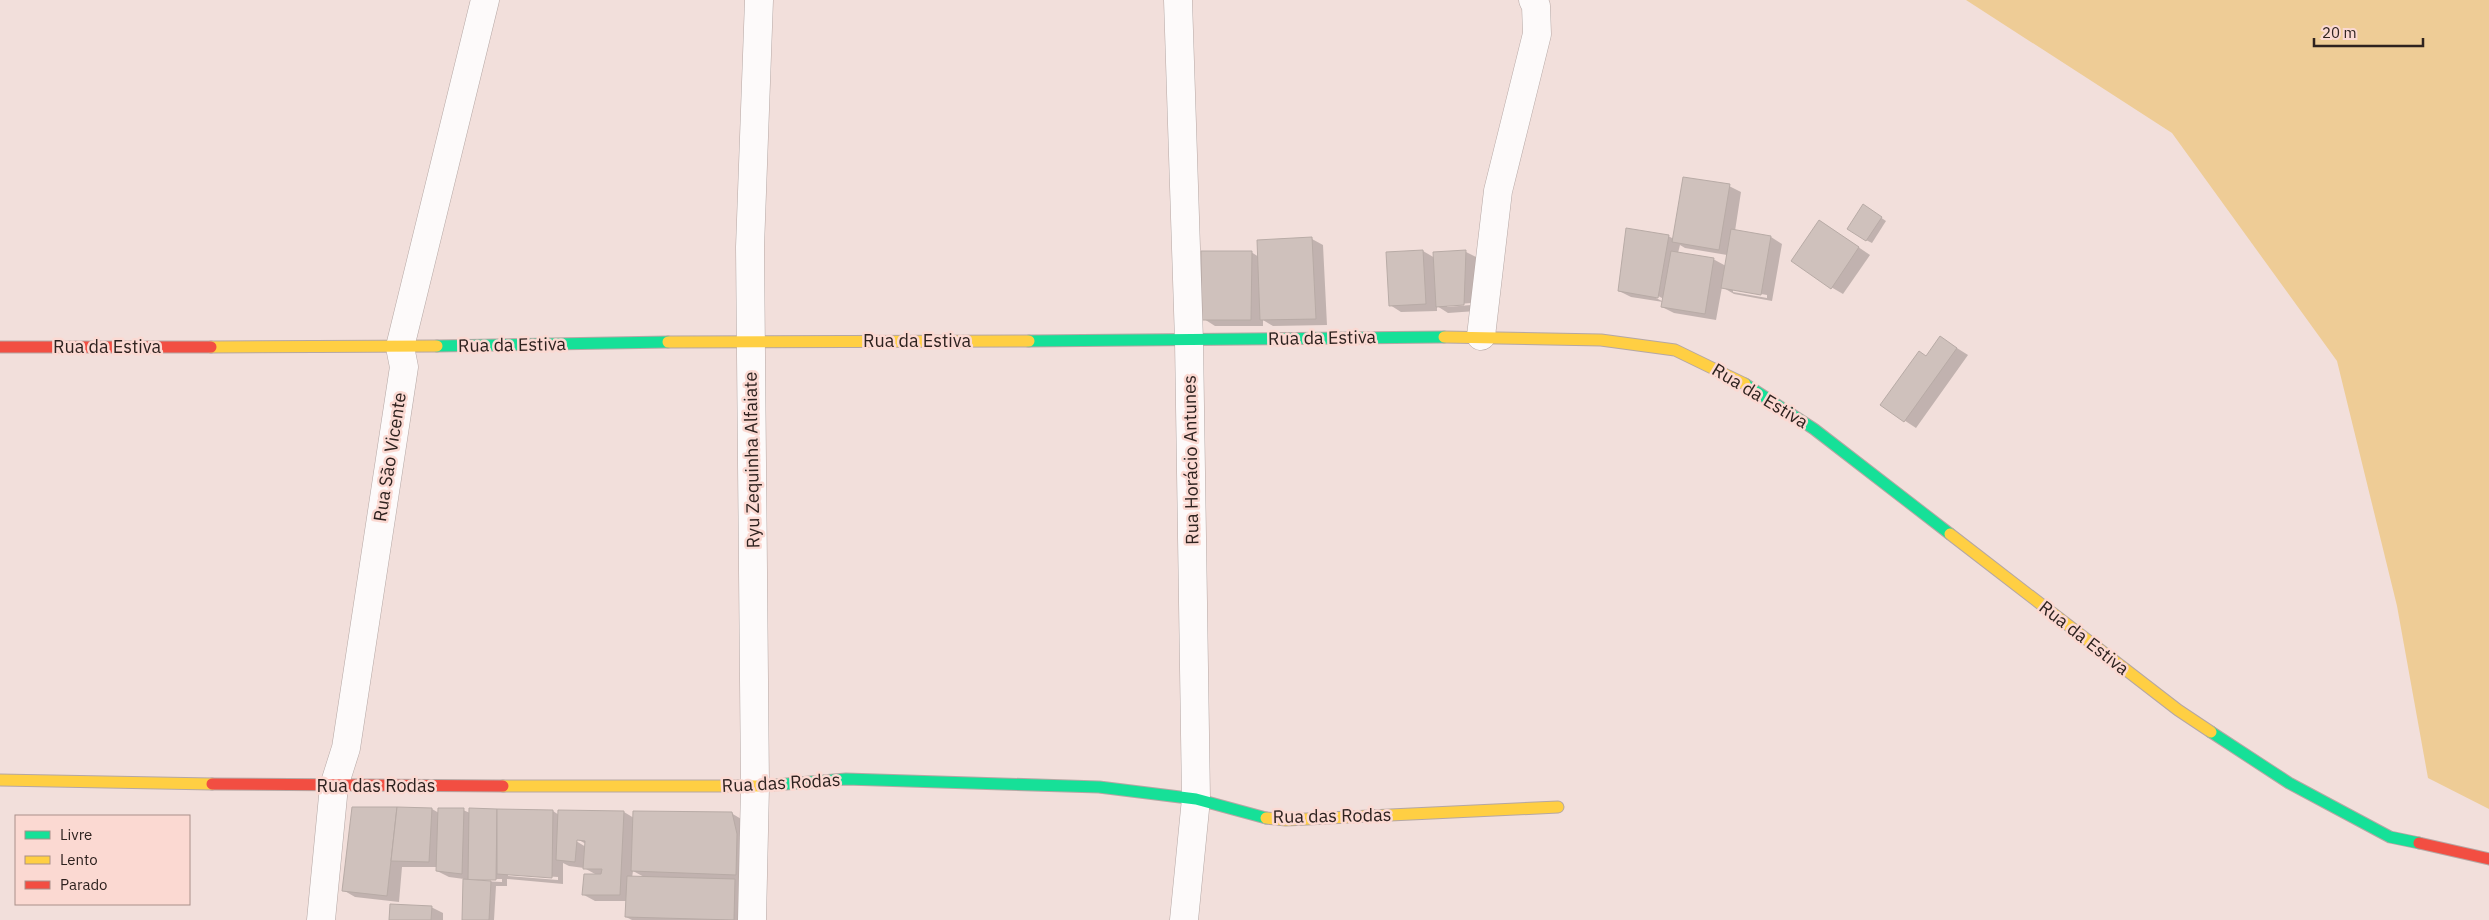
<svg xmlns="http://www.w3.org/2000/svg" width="2489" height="920" font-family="'IBM Plex Sans',sans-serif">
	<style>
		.green { fill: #eecc96 }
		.shadow { fill: #0003; fill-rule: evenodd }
		.building { fill: #cfc1bc; stroke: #b8aba6 }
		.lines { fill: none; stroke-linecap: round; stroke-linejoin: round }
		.street-casing { stroke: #b5a7a4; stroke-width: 29 }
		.fast-casing { stroke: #b5a7a4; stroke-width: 13 }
		.slow-casing { stroke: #b5a7a4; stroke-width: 13 }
		.jam-casing { stroke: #b5a7a4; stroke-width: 13 }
		.street { stroke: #fdfafa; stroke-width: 28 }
		.fast { stroke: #16e098; stroke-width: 11 }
		.slow { stroke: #ffcf43; stroke-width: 11 }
		.jam { stroke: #f24e42; stroke-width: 11 }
		.labels { text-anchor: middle; stroke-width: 5; stroke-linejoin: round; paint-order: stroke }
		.street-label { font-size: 18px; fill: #2e221f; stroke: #fbd9d2 }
	</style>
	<rect width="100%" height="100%" fill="#f2dfdb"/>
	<path class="green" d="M1966 0H2489V809L2428 778 2397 606 2337 361 2172 133Z"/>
	<g class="shadow">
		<path d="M1729 186 1741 192 1735 231 1771 237 1782 244 1772 301 1734 294 1722 287 1716 320 1674 313 1662 307 1663 302 1631 297 1619 291 1668 236 1674 239ZM1680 245 1685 248 1727 255 1726 266 1713 259 1678 253ZM1733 289 1767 295V298L1733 292ZM1654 294 1664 299V302L1652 296Z"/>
		<path d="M1868 209 1886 221 1872 243 1866 240Z"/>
		<path d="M1820 221 1870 255 1843 294 1831 287Z"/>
		<path d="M1312 239 1323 245 1327 325 1273 326 1263 320V326H1215L1204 319 1251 252 1259 257Z"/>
		<path d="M1423 251 1435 258 1434 253 1466 252 1478 258 1476 311 1448 313 1437 306V311L1401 312 1390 305ZM1471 303V305L1447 307V305Z"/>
		<path d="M1941 338 1968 355 1916 428 1881 405 1927 357Z"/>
		<path d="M354 809H432L439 813 463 810 470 813V810L553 811 559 815V811L624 812 634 818 731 813 748 823 745 920H632L626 917 627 901H595L584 895 597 875 584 868 569 866 563 863V884L507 879V886H496L494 920H463L464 879 449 877 437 871V867H402L399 902 355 897 343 890ZM572 836 586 844V847L571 838ZM633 871 646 878H632ZM508 874 558 877V880L508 876ZM479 879H502V882L479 881Z"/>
		<path d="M431 907 443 913V920H390Z"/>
	</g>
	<g class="building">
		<path d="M1683 177 1730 184 1719 250 1672 242Z"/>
		<path d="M1863 204 1882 217 1866 241 1847 229Z"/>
		<path d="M1819 220 1859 247 1831 289 1791 261Z"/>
		<path d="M1626 228 1669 235 1658 298 1618 291Z"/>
		<path d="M1731 229 1771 236 1761 295 1721 288Z"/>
		<path d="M1312 237 1316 319 1260 320 1257 240Z"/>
		<path d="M1423 250 1426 304 1389 306 1386 252Z"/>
		<path d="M1466 250 1464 305 1436 307 1433 252Z"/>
		<path d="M1201 251H1252L1251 320H1202Z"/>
		<path d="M1671 251 1714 258 1705 314 1661 307Z"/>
		<path d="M1940 336 1957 348 1904 422 1880 405 1919 351 1926 356Z"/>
		<path d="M352 807H397L387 896 342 891Z"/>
		<path d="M397 807 432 808 429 862 391 861Z"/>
		<path d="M438 808H464L462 874 436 871Z"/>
		<path d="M469 808 497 809 496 880H468Z"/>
		<path d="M497 809 553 810 552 878 497 874Z"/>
		<path d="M558 810 624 811 620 895H582L584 874H601L602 869H583L585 841 577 840 575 862 556 860Z"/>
		<path d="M633 811 732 812 737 834 736 875 631 871Z"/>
		<path d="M627 876 735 879 734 920 625 917Z"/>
		<path d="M463 879 491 881 489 920H462Z"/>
		<path d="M390 904 432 906 431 920H389Z"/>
	</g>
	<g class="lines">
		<g class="street-casing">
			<g id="street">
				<path d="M1178 0 1189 341 1196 799 1184 920"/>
				<path d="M1481 336 1498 191 1537 34 1536 6 1533 0"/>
				<path d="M321 920 334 786 346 748 404 367 400 347 485 0"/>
				<path d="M752 920 755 787 750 247 759 0"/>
			</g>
		</g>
		<g class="fast-casing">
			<g id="fast">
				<path d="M1029 341 1444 337"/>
				<path d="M437 346 668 342"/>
				<path d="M1745 384 1814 429 1950 534"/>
				<path d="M2211 732 2289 783 2390 837 2419 843"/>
				<path d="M762 786 846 779 1099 787 1196 799 1266 818"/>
			</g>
		</g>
		<g class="slow-casing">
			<g id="slow">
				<path d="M1444 337 1601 340 1675 350 1745 384"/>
				<path d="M668 342 1029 341"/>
				<path d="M211 347 437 346"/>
				<path d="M1950 534 2178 710 2211 732"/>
				<path d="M0 780 212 784"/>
				<path d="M503 786H762"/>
				<path d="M1266 818 1286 820 1558 807"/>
			</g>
		</g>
		<g class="jam-casing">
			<g id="jam">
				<path d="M0 347H211"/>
				<path d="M212 784 503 786"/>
				<path d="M2419 843 2489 859"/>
			</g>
		</g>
		<use href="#street" class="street"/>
		<use href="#fast" class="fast"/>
		<use href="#slow" class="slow"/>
		<use href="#jam" class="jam"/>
	</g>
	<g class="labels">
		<g class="street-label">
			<text transform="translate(1322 338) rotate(-1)" y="6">Rua da Estiva</text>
			<text x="917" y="347">Rua da Estiva</text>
			<text transform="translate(512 345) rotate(-1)" y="6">Rua da Estiva</text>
			<text x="107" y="353">Rua da Estiva</text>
			<text transform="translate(1760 396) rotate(31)" y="6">Rua da Estiva</text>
			<text transform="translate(390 457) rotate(-81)" y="6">Rua São Vicente</text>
			<text transform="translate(752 460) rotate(-91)" y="6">Ryu Zequinha Alfaiate</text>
			<text transform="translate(1191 460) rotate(-91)" y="6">Rua Horácio Antunes</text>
			<text transform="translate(2084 638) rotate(38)" y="6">Rua da Estiva</text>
			<text transform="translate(781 783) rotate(-3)" y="6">Rua das Rodas</text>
			<text x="376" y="792">Rua das Rodas</text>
			<text transform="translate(1332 816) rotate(-1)" y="6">Rua das Rodas</text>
		</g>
	</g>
	<rect x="15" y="815" width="175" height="90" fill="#fbd9d2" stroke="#a9908a"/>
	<rect x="25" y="831" width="25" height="8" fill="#16e098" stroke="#a9908a"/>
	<text x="60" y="840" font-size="15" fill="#2e221f">Livre</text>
	<rect x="25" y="856" width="25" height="8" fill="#ffcf43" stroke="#a9908a"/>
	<text x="60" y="865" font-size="15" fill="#2e221f">Lento</text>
	<rect x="25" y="881" width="25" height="8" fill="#f24e42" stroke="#a9908a"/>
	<text x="60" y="890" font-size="15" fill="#2e221f">Parado</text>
	<path d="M2314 38v8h109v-8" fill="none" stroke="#2e221f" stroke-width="2.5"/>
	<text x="2322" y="38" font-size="15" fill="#2e221f" stroke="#fbd9d2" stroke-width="4" paint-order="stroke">20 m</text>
</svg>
